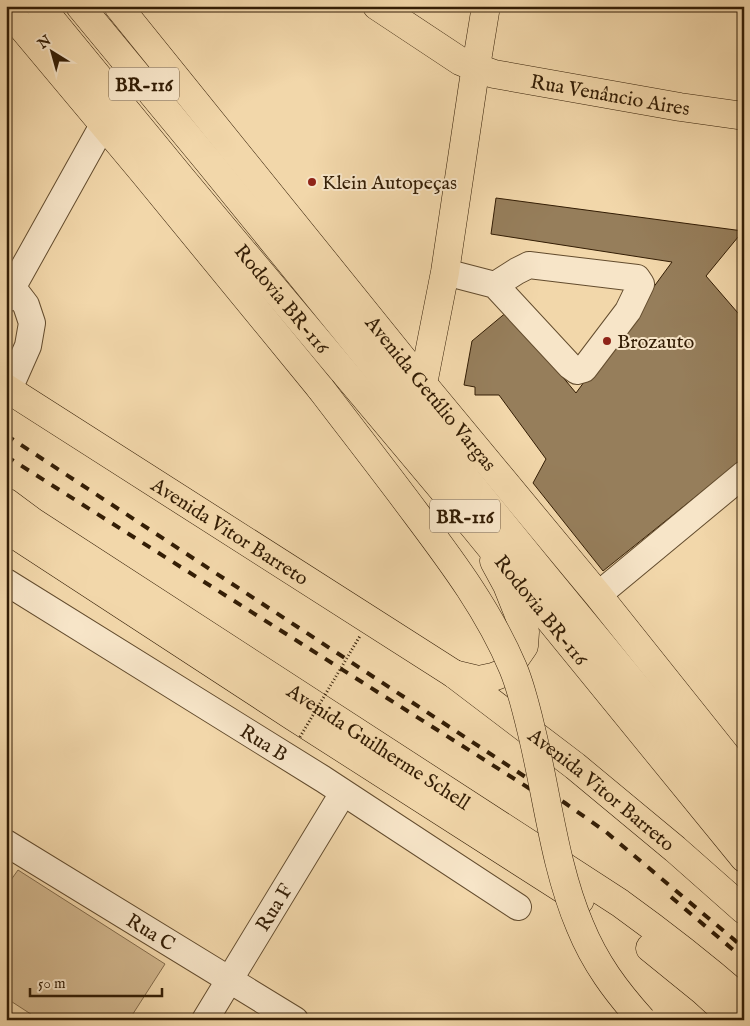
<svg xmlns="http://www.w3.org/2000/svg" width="750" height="1026" font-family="'IM FELL English',serif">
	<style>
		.green { fill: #d2b78e; stroke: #826a4a }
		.building { fill: #967e5b; stroke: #331d05 }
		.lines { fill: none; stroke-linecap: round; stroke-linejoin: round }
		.minor-casing { stroke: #634c2e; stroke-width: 28 }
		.major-casing { stroke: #331d05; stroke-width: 29 }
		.highway-casing { stroke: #331d05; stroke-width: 29 }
		.minor { stroke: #f7e5c8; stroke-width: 26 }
		.major { stroke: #f2d7aa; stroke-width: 28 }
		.highway { stroke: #f2d7aa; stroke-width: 28 }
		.rail { stroke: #331d05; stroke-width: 4; stroke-dasharray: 9 9; stroke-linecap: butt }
		.major-bridge-casing { stroke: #331d05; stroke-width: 29; stroke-linecap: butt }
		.path-bridge { stroke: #331d05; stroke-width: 3; stroke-dasharray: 1 2.5; stroke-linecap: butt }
		.major-bridge { stroke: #f2d7aa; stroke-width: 28 }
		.poi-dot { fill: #8f2418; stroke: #f7e5c8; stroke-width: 2 }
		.labels { text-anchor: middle; stroke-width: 4; stroke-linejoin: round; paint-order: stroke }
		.shield { fill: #f7e5c8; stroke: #6e5940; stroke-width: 1 }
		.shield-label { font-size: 19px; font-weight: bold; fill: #331d05 }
		.street-label { font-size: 20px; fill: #331d05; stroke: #f7e5c8 }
		.poi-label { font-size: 20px; fill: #331d05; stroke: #f7e5c8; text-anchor: start }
	</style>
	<rect width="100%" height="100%" fill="#f2d7aa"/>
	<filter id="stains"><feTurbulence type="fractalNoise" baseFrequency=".004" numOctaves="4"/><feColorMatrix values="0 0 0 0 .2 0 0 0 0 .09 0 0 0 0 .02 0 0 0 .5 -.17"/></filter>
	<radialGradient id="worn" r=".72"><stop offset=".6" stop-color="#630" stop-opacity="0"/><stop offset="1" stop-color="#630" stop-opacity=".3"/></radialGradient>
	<path class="green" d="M18 870 165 964 129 1020H40L6 998V887Z"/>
	<path class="building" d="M496 198 743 231 706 276 744 320V458L603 571 533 483 546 459 499 395H475V387L464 385 472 341 508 311 576 393 672 262 491 234Z"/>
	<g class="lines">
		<g class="minor-casing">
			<g id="minor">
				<path d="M445 272 495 285 517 271 529 265 637 278 641 284 628 311 584 369 577 371 570 366 495 285"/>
				<path d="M6 299 103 125"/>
				<path d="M9 389 28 346 32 323 26 305 13 288"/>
				<path id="s1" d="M6 582 323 779 518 907"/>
				<path d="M598 595 744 474"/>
				<path id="s2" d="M6 843 295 1020"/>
				<path id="s3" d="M205 1020 343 793"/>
			</g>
		</g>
		<g class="major-casing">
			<g id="major">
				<path id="s4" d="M118 6 423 384 598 595 744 778"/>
				<path id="s5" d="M377 6 460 61 477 68 494 74 680 107 744 116"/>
				<path d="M6 8 144 173 321 389"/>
				<path d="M423 384 445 272 473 85 486 6"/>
				<path id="s6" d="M6 388 454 674 575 766 675 849 744 910"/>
				<path id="s7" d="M6 502 33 522 620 903C663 934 704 966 744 1001"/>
				<path d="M6 528 20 538 291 715 580 900"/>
				<path d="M454 674 479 680 493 677 506 672 524 646 525 632 517 610 507 585 494 561"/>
				<path d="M650 948 703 991 735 1020"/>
			</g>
		</g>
		<g class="highway-casing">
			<g id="highway">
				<path id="s8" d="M40 6 182 179 474 527 744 858"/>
				<path d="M80 6 208 161 541 571 744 818"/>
			</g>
		</g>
		<use href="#minor" class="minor"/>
		<use href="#major" class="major"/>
		<use href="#highway" class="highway"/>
		<g class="rail">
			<path d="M6 435 565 803 606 832 744 948"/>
			<path d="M6 456 546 799"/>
			<path d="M671 897 744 959"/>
		</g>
		<g class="major-bridge-casing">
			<path id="major-bridge" d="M321 389C353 431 385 472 417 515 453 563 489 611 513 668 521 687 526 708 531 729 547 793 554 865 580 926 595 963 616 991 642 1020"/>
		</g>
		<path class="path-bridge" d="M300 737 360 636"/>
		<use href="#major-bridge" class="major-bridge"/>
	</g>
	<g class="poi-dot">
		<circle cx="312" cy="182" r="5"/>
		<circle cx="607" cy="341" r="5"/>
	</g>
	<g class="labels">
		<g class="shield">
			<rect x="109" y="67.5" width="70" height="33" rx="4"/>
			<rect x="430" y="499.5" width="70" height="33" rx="4"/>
		</g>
		<g class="shield-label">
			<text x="144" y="91">BR-116</text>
			<text x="465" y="523">BR-116</text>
		</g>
		<g class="street-label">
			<text dy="7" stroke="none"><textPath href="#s5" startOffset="254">Rua Venâncio Aires</textPath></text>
			<text dy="7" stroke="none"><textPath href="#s8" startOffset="380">Rodovia BR-116</textPath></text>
			<text dy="7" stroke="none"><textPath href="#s4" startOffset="498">Avenida Getúlio Vargas</textPath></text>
			<text dy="7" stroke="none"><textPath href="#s6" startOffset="266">Avenida Vitor Barreto</textPath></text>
			<text dy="7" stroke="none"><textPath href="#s8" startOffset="785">Rodovia BR-116</textPath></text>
			<text dy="7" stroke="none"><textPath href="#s1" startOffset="304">Rua B</textPath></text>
			<text dy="7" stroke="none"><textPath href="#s7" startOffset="446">Avenida Guilherme Schell</textPath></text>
			<text dy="7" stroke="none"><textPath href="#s6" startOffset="719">Avenida Vitor Barreto</textPath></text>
			<text dy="7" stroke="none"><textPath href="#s3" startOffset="132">Rua F</textPath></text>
			<text dy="7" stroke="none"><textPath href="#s2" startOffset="170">Rua C</textPath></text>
		</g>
		<g class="poi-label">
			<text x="322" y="189">Klein Autopeças</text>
			<text x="617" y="348">Brozauto</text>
		</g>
	</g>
	<rect width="750" height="1026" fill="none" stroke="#f2d7aa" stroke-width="25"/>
	<rect x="8" y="8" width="735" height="1011" fill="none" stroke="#331d05" stroke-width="2.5"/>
	<rect x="12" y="12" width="725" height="1001" fill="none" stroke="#331d05"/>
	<g transform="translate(52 52) rotate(323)" stroke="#f7e5c8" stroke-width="4" paint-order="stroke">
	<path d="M0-4L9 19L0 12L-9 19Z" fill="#331d05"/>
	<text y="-8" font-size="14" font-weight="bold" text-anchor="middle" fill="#331d05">N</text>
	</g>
	<path d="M30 988v8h132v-8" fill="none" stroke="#331d05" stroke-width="2.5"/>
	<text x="38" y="988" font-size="15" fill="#331d05" stroke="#f7e5c8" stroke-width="4" paint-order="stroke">50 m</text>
	<rect width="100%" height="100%" filter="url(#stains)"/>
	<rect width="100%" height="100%" fill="url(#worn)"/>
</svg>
